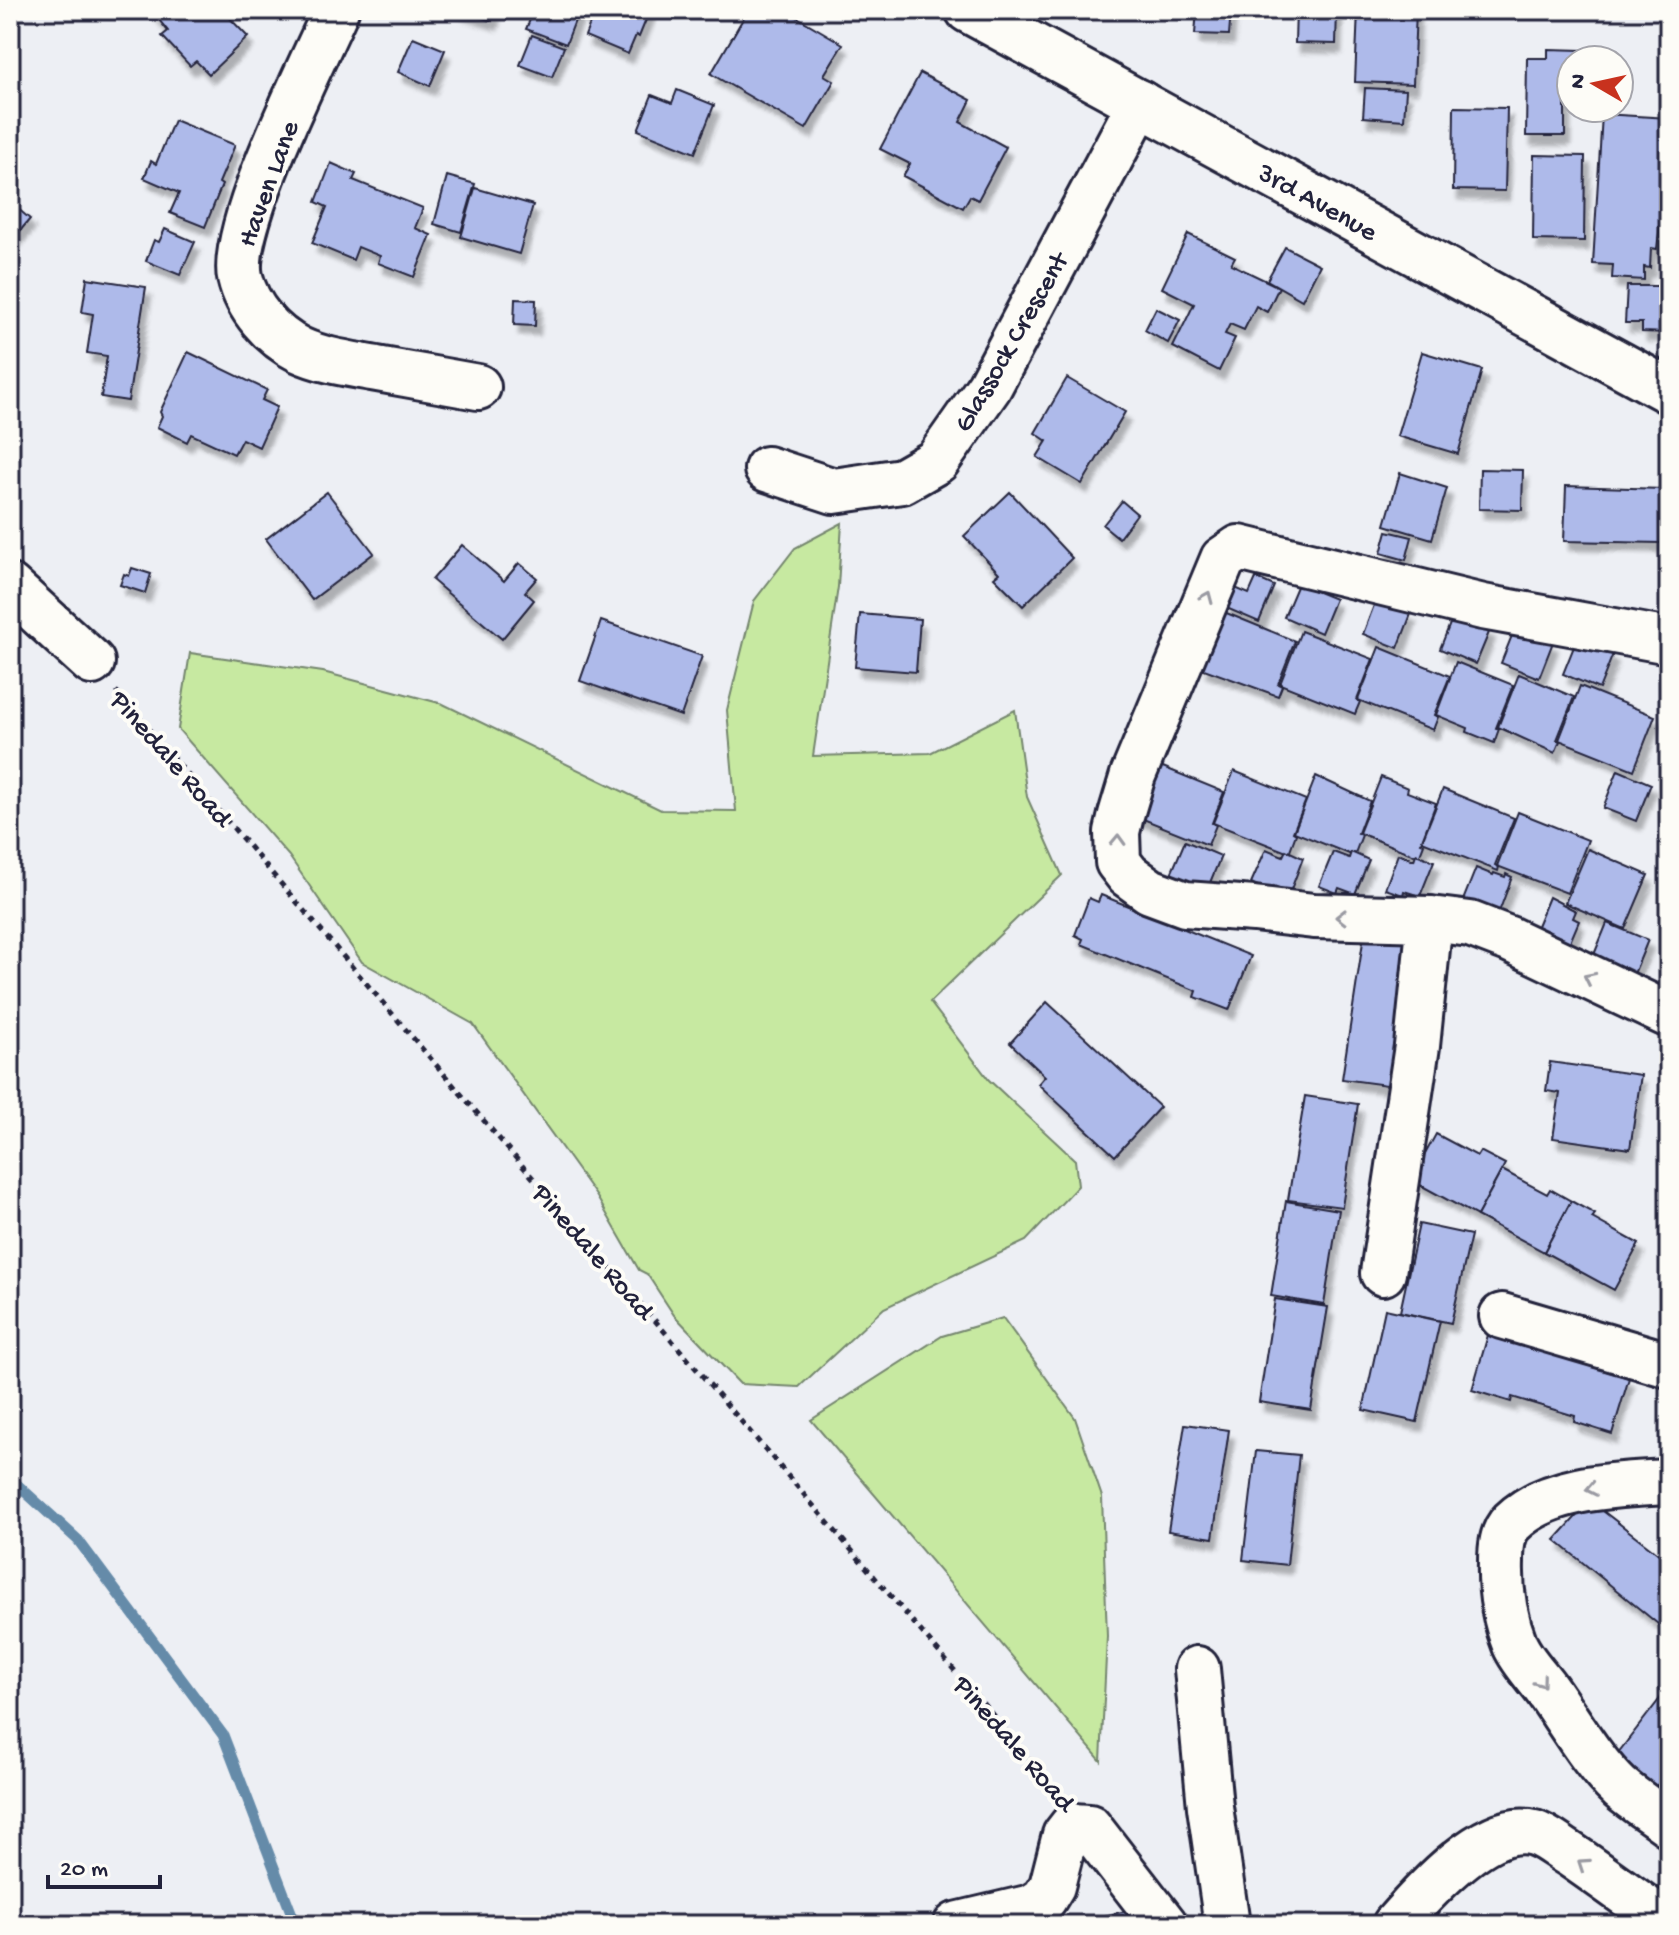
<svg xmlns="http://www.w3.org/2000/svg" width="1679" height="1935" font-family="'Gochi Hand',sans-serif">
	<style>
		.green { fill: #c7e9a1; stroke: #74866e; stroke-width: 2 }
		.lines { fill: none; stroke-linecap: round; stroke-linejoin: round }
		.stream { stroke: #658ba9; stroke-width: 11 }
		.building { fill: #aebaea; stroke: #22223b; stroke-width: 2; filter: url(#shadow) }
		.minor-casing { stroke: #22223b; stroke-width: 50 }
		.path { stroke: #22223b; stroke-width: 5; stroke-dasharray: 6 6; stroke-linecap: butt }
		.minor { stroke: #fdfcf7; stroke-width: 44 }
		.oneway { stroke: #9a9aa2 }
		.labels { text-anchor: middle; stroke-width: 8; stroke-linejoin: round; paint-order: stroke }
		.street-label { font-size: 28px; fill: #22223b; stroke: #fdfcf7 }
	</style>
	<defs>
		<filter id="shadow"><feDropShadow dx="5" dy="9" stdDeviation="2" flood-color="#0004"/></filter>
	</defs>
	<rect width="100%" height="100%" fill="#edeff4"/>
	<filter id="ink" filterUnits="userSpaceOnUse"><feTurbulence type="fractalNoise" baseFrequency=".0125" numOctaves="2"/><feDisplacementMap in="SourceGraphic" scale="16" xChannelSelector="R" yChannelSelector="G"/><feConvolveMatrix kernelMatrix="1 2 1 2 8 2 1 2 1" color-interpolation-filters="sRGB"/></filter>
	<g filter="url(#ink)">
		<g class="green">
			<path d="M842 523 838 587 813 756 930 753 1015 710 1027 797 1062 875 930 1002 989 1080 1075 1160 1078 1186 1026 1241 884 1308 799 1387 740 1384 674 1315 647 1274 639 1270 597 1197 473 1024 362 962 289 856 178 729 190 653 323 672 443 704 661 810 736 811 727 710 754 601 795 548Z"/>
			<path d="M1003 1318 1075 1418 1102 1497 1107 1636 1101 1761 811 1420 942 1336Z"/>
		</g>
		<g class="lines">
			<path class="stream" d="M10 1478 78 1540 223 1735 296 1925"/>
		</g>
		<g class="building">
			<path d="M151 10H222L248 37 209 74 196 61 190 66 162 36 168 31Z"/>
			<path d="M456 10H495L492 21Z"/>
			<path d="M534 10H579L566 44 526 29Z"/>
			<path d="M583 10H650L639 37 636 35 628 54 585 36 592 18 581 14Z"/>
			<path d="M748 10H785L843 44 824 75 834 81 806 129 711 74Z"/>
			<path d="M1197 10H1231L1229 35 1195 34Z"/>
			<path d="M1296 10H1337L1336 44 1295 43Z"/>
			<path d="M1358 10H1416L1413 84 1355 82Z"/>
			<path d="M532 35 564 47 552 77 520 65Z"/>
			<path d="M413 37 445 50 430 86 398 72Z"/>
			<path d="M1548 49 1582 50V60H1571V104H1565V136H1526L1527 58H1548Z"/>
			<path d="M920 73 971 100 960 122 1006 147 978 200 970 196 963 208 903 176 910 164 880 149Z"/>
			<path d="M1365 88 1406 90 1404 120 1363 117Z"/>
			<path d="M677 90 714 105 695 153 638 130 652 95 672 103Z"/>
			<path d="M1454 107 1507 108 1505 191 1453 190Z"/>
			<path d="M1602 114 1669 118V200H1663L1657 249 1651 248 1650 268 1644 267V280L1612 278 1613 265 1593 264Z"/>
			<path d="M174 120 235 145 219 183 222 185 205 227 170 213 179 193 144 178 151 161 156 164Z"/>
			<path d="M1534 155 1585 156 1584 241 1533 240Z"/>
			<path d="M331 163 356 174 353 180 423 208 415 228 431 235 414 277 378 263 380 256 358 247 353 260 312 243 327 207 316 202Z"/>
			<path d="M447 176 475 184 461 232 434 224Z"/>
			<path d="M475 188 533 205 519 254 461 237Z"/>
			<path d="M10 202 30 219 10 243Z"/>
			<path d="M165 229 195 242 180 275 146 261 154 240 159 242Z"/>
			<path d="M1188 234 1235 257 1231 264 1279 287 1267 312 1256 306 1244 330 1230 324 1225 334 1235 338 1219 371 1173 347 1194 304 1162 288Z"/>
			<path d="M1285 247 1320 265 1302 300 1267 280Z"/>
			<path d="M87 278 146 287 128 401 101 397 107 356 87 353 93 314 82 312Z"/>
			<path d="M1627 286H1669V333L1642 332V323H1625Z"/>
			<path d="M515 299 536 300 535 326 514 325Z"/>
			<path d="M1156 308 1180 320 1168 343 1145 330Z"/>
			<path d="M188 352 267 390 262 400 277 407 259 447 242 439 234 454 191 434 187 442 157 427 162 416 160 412Z"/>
			<path d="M1422 352 1482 370 1458 454 1397 436Z"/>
			<path d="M1067 378 1125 412 1082 484 1037 457 1047 441 1035 433Z"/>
			<path d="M1480 469 1523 470 1522 510 1479 509Z"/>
			<path d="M1400 473 1447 488 1432 539 1385 525Z"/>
			<path d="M1566 486 1663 489 1661 543 1564 541Z"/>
			<path d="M327 492 374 553 312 600 266 539Z"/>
			<path d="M1010 492 1072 558 1023 606 994 577 999 573 964 536Z"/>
			<path d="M1122 501 1137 514 1119 538 1103 525Z"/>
			<path d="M1387 531 1412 537 1406 560 1381 553Z"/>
			<path d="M462 545 504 581 519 563 537 578 525 592 534 600 502 639 432 580Z"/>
			<path d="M132 568 151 574 145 593 120 585 124 574 129 576Z"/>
			<path d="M1256 578 1274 586 1259 622 1224 607 1233 587 1249 594Z"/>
			<path d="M1298 584 1335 599 1321 633 1284 617Z"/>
			<path d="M1376 600 1411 614 1398 648 1363 634Z"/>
			<path d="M1224 612 1295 641 1278 684 1282 686 1278 696 1201 668Z"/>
			<path d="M860 614 920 619 916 672 855 667Z"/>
			<path d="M1453 616 1490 630 1476 664 1440 649Z"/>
			<path d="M601 621 702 656 681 716 580 681Z"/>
			<path d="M1515 628 1553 642 1539 678 1501 663Z"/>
			<path d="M1301 631 1373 659 1357 700 1360 702 1355 714 1280 684Z"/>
			<path d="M1577 639 1613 654 1599 689 1563 674Z"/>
			<path d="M1379 647 1450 676 1434 715 1438 717 1433 730 1358 700Z"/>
			<path d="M1456 662 1513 685 1496 728 1499 729 1494 743 1467 732 1468 728 1436 715Z"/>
			<path d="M1519 674 1574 697 1557 740 1560 741 1555 753 1498 727Z"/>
			<path d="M1580 686 1655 716 1634 770 1559 740Z"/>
			<path d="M1153 763 1224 792 1212 823 1216 825 1208 845 1133 815Z"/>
			<path d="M1618 770 1651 784 1636 821 1603 808Z"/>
			<path d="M1234 771 1306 800 1293 832 1296 834 1289 853 1213 823Z"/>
			<path d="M1316 776 1370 801 1358 833 1362 835 1354 856 1294 832Z"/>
			<path d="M1381 777 1408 788 1407 792 1436 803 1421 843 1424 844 1419 857 1359 833Z"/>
			<path d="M1443 789 1514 818 1495 865 1499 867 1498 871 1422 841Z"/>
			<path d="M1518 812 1588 840 1567 893 1497 866Z"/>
			<path d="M1185 841 1221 856 1207 890 1171 874Z"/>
			<path d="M1266 849 1283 856 1286 850 1303 858 1290 892 1274 886 1272 892 1251 883Z"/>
			<path d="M1588 849 1648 875 1625 929 1565 903Z"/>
			<path d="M1333 852 1349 858 1351 852 1369 860 1355 894 1339 888 1337 893 1319 886Z"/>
			<path d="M1398 854 1414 860 1416 854 1434 861 1420 896 1404 891 1403 895 1385 889Z"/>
			<path d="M1476 868 1493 875 1494 873 1505 877 1506 874 1512 877 1499 912 1483 905 1481 910 1462 903Z"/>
			<path d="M1101 895 1251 956 1229 1010 1195 997 1197 991 1081 944 1083 939 1075 935 1089 898 1098 902Z"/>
			<path d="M1549 897 1576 911 1573 918 1579 921 1568 947 1550 939 1552 935 1536 928Z"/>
			<path d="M1607 923 1648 940 1634 974 1593 957Z"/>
			<path d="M1364 935 1416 943 1394 1086 1342 1079Z"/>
			<path d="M1047 1002 1160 1107 1115 1156 1038 1084 1045 1076 1010 1043Z"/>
			<path d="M1550 1062 1641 1075 1630 1149 1553 1138 1560 1093 1546 1091Z"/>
			<path d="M1305 1096 1358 1104 1342 1207 1288 1200Z"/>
			<path d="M1436 1134 1477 1156 1480 1151 1505 1164 1477 1216 1411 1180Z"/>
			<path d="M1502 1170 1547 1194 1550 1189 1571 1201 1544 1252 1477 1216Z"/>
			<path d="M1286 1201 1339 1210 1324 1305 1271 1296Z"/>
			<path d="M1571 1201 1595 1214 1592 1218 1639 1244 1614 1290 1544 1252Z"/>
			<path d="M1419 1224 1471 1235 1451 1323 1400 1312Z"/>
			<path d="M1275 1299 1328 1307 1311 1410 1259 1402Z"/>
			<path d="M1385 1309 1440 1321 1417 1422 1363 1410Z"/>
			<path d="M1488 1335 1629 1378 1612 1434 1574 1422 1575 1416 1512 1397 1511 1402 1472 1390Z"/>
			<path d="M1185 1424 1229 1430 1213 1538 1168 1531Z"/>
			<path d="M1256 1451 1299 1455 1287 1565 1243 1560Z"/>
			<path d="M1590 1501 1669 1562V1633L1555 1540Z"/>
			<path d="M1669 1687V1771L1650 1794 1611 1762Z"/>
			<path d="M1126 1911 1129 1925H1081V1921Z"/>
		</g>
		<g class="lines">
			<g class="minor-casing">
				<g id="minor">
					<path d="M336 10C313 62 229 227 240 277 247 308 272 336 300 350 324 361 351 364 377 369 411 375 444 381 478 387"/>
					<path d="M968 10 1669 391"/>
					<path d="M767 469 834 491 902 481 937 461 989 387 1140 103"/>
					<path d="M10 587 92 662"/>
					<path d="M1669 641 1483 607 1239 548 1223 559 1133 775 1121 815 1117 832 1118 862 1128 875 1150 891 1185 904 1254 909 1314 916 1430 919 1470 924 1509 939 1669 1015"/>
					<path d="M1383 1273 1417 1046 1430 919"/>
					<path d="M1502 1316 1669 1365"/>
					<path d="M1669 1482C1620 1485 1550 1485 1512 1522 1502 1532 1501 1548 1501 1562 1500 1592 1504 1617 1515 1645 1522 1661 1537 1676 1547 1690 1569 1721 1592 1762 1620 1788 1635 1801 1653 1812 1669 1824"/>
					<path d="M1197 1669 1210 1807 1227 1925"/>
					<path d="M956 1925 1032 1907 1044 1899 1052 1886 1065 1835 1072 1826 1089 1827 1165 1925"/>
					<path d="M1395 1925C1422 1894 1487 1820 1534 1833 1547 1837 1559 1848 1571 1855 1597 1873 1622 1891 1647 1909"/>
				</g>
			</g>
			<path class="path" d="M116 691 1056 1789"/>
			<use href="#minor" class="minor"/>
		</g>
		<defs><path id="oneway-chevron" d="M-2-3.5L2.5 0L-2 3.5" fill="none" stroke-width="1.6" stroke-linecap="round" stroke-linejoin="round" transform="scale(2)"/></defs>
		<g class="oneway">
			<use href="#oneway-chevron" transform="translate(1207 597) rotate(-67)"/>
			<use href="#oneway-chevron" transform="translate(1118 840) rotate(-88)"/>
			<use href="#oneway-chevron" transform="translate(1341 917) rotate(-180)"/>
			<use href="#oneway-chevron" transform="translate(1589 978) rotate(-154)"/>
			<use href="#oneway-chevron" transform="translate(1591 1489) rotate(169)"/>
			<use href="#oneway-chevron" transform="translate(1541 1682) rotate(54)"/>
			<use href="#oneway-chevron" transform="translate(1583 1864) rotate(-146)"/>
		</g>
	</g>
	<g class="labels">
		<g class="street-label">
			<text transform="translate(266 183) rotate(-70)" y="10">Haven Lane</text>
			<text transform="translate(1319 200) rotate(29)" y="10">3rd Avenue</text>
			<text transform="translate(1009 341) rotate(-60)" y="10">Glassock Crescent</text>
			<text transform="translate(173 757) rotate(49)" y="10">Pinedale Road</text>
			<text transform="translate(595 1250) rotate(49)" y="10">Pinedale Road</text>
			<text transform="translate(1016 1742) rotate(49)" y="10">Pinedale Road</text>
		</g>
	</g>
	<rect width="1679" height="1935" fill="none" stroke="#fdfcf7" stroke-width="40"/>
	<rect x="20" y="20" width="1639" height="1895" fill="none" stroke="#22223b" stroke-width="3" filter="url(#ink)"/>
	<g transform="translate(1595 84) rotate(279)"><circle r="38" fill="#fdfcf7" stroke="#a5a5ac" stroke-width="2"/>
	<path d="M0-6L14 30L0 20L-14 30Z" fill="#c8321e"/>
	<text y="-12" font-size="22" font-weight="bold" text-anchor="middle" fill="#22223b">N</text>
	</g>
	<path d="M48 1875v12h112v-12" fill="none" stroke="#22223b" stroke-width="4"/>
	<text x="60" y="1875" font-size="24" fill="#22223b" stroke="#fdfcf7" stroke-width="6" paint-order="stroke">20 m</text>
</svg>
